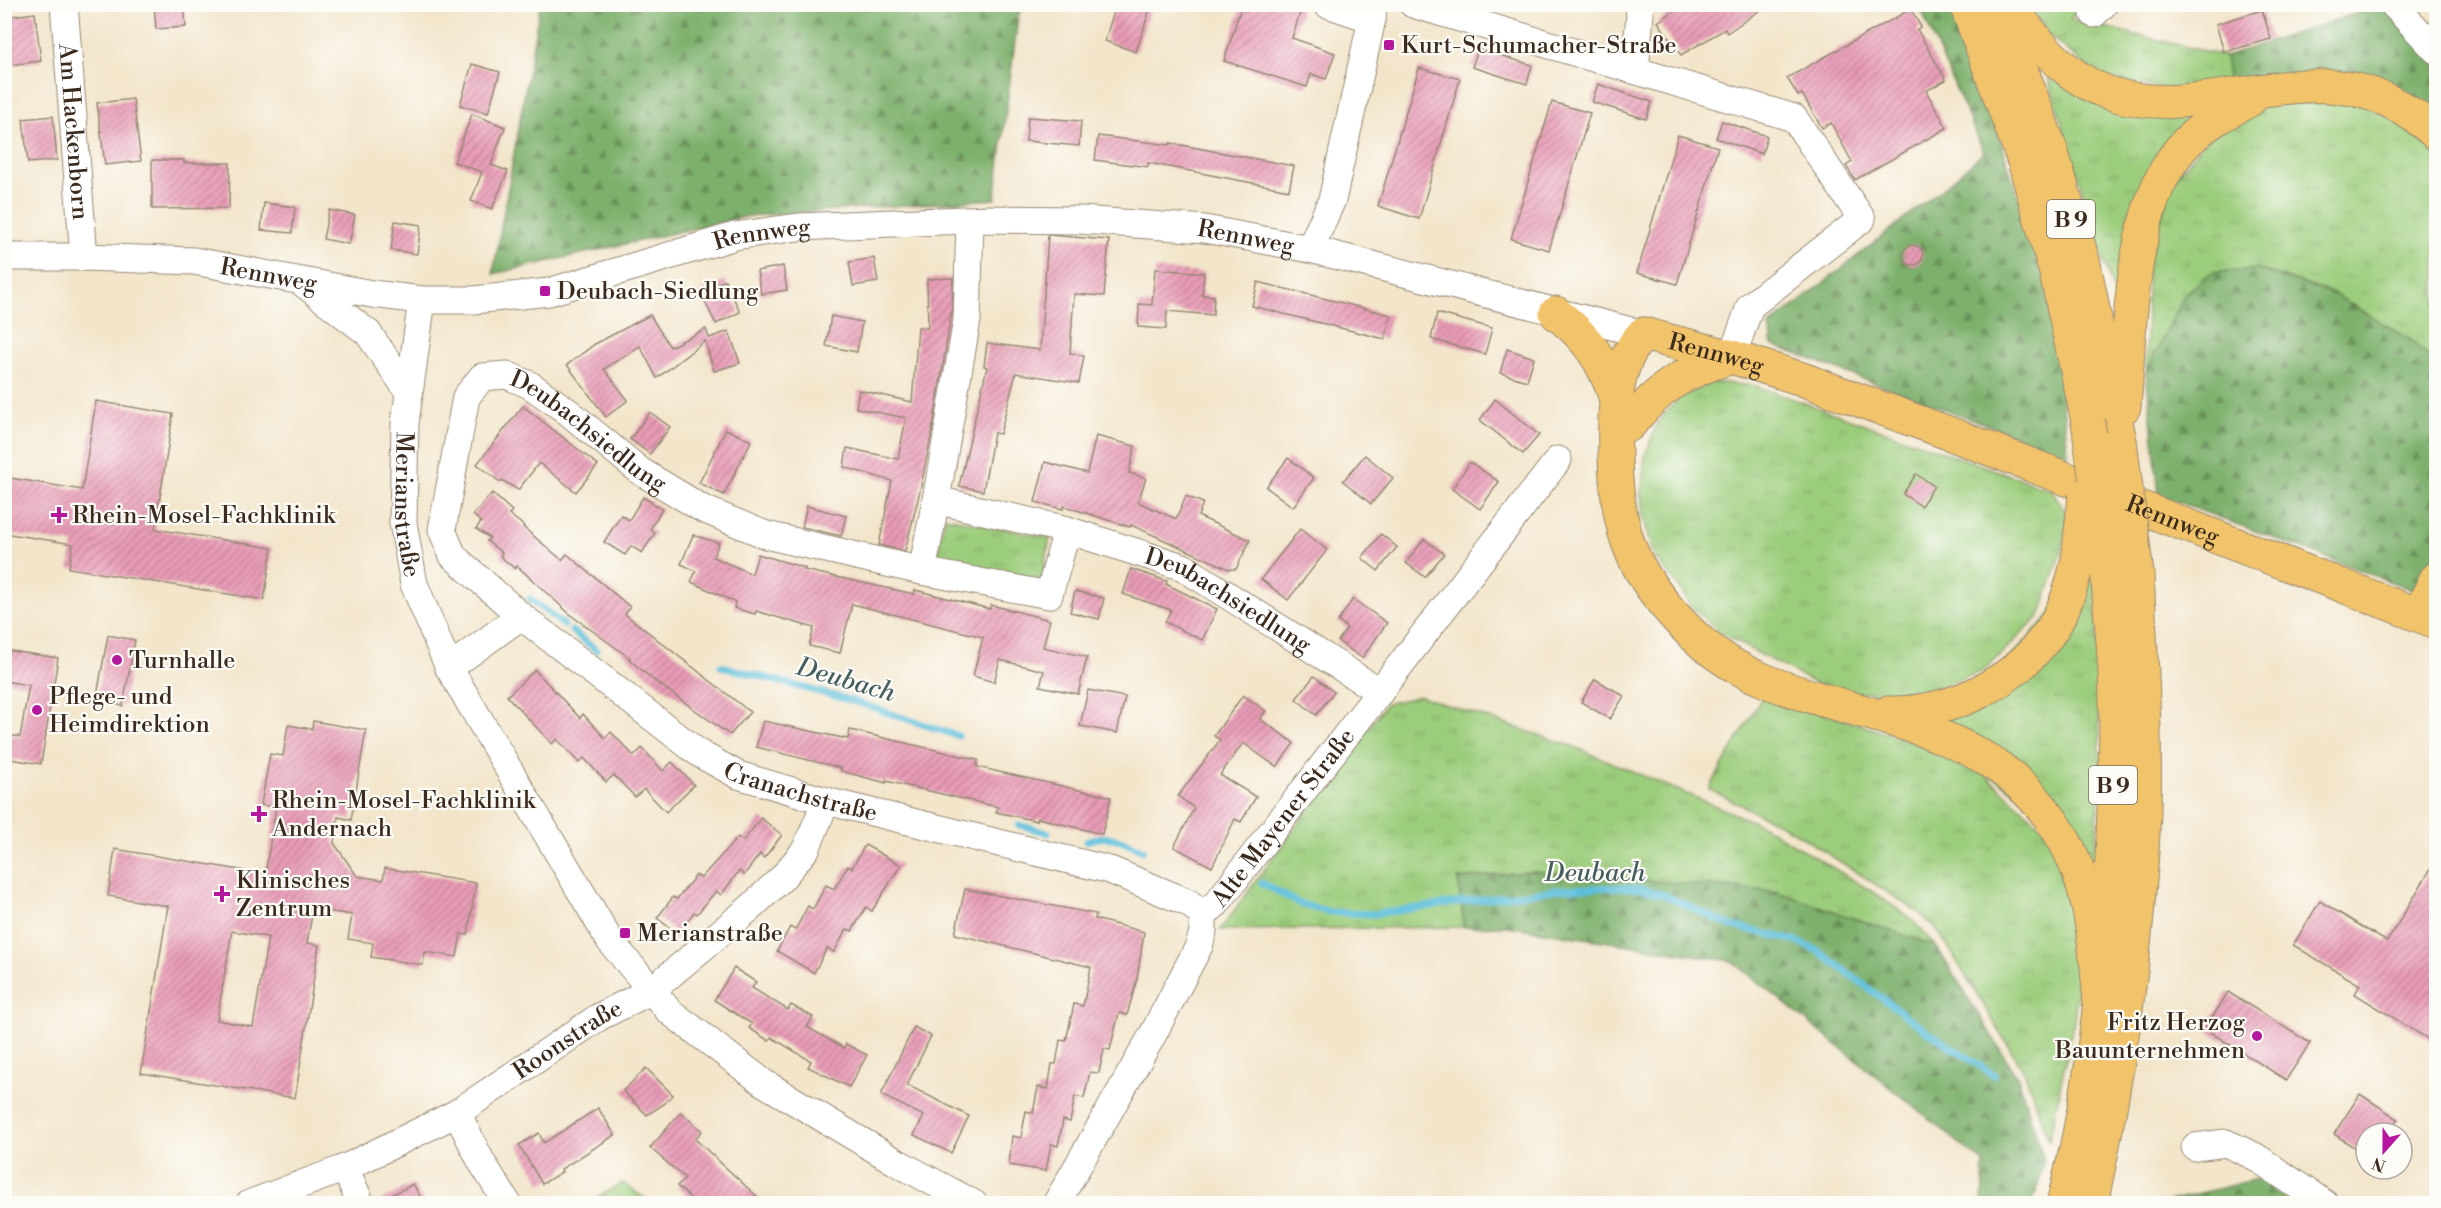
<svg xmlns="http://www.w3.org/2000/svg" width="2441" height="1208" font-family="'Libre Bodoni',serif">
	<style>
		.grass { fill: url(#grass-tufts); stroke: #6c7c4d; stroke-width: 1.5 }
		.forest { fill: url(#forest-firs); stroke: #5c6d45; stroke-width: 1.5 }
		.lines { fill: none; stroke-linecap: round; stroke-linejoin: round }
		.stream { stroke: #5dbfdb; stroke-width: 7 }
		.building { fill: url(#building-hatch); fill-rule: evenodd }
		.minor-casing { stroke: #968874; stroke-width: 29 }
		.major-casing { stroke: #968874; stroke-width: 35 }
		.highway-casing { stroke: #968874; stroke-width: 35 }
		.minor { stroke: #fff; stroke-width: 27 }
		.major { stroke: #f1c36a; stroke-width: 33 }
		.highway { stroke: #f1c36a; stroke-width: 33 }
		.highway-bridge-casing { stroke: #968874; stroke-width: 35; stroke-linecap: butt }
		.highway-bridge { stroke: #f1c36a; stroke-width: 33 }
		.poi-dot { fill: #b5179e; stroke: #fdfcf7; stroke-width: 2 }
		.labels { text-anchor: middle; stroke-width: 4.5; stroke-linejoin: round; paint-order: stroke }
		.shield { fill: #fdfcf7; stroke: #75695f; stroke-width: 1.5 }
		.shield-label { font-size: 22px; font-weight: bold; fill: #3b2a1e }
		.poi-label { font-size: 24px; fill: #3b2a1e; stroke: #fdfcf7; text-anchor: start }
		.street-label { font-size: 24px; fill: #3b2a1e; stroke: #fdfcf7 }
		.water-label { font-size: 26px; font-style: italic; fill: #475e60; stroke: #fdfcf7 }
	</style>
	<defs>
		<pattern id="grass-tufts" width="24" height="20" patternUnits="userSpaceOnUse" patternTransform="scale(1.5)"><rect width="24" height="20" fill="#9ccd7c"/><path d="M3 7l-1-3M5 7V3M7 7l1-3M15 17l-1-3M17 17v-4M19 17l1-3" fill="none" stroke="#87b06b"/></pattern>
		<pattern id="forest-firs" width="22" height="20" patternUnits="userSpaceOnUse" patternTransform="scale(1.5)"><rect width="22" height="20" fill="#7db06c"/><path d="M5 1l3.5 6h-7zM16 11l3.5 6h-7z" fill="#688f58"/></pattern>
		<pattern id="building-hatch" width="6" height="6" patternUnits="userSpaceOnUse" patternTransform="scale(1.5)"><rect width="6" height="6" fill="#e99cb7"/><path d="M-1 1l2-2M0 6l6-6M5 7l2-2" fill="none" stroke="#be7f94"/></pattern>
	</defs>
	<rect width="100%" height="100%" fill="#fdfcf7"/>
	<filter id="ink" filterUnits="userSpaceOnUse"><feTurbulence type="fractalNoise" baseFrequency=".0167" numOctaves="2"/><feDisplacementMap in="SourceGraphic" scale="12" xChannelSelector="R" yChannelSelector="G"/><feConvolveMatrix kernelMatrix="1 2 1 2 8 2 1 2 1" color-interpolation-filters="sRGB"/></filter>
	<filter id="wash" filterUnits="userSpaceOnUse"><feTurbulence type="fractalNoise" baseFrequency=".008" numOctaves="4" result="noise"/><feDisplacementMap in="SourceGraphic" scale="24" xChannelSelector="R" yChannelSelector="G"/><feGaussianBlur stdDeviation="1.35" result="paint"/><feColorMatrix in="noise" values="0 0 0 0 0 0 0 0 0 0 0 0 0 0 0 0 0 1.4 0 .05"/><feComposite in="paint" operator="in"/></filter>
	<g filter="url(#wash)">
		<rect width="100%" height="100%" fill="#f2e5ca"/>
		<g class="grass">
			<path d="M2030 5H2084L2070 19 2225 56 2229 84 2174 91 2100 77 2047 34Z"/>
			<path d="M2043 61 2201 118 2122 321Z"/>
			<path d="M2319 97 2362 104 2403 123 2436 154V362L2408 338 2334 294 2257 269 2212 272 2146 372 2147 267 2172 183 2209 136 2263 106Z"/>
			<path d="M1713 382 1756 386 2052 490 2067 514 2063 548 2040 616 1983 671 1929 691 1854 693 1818 685 1720 633 1689 604 1679 587 1654 556 1643 515 1641 493 1645 456 1657 423 1680 397Z"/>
			<path d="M945 517 1050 538 1041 583 936 563Z"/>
			<path d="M2094 567 2099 676 2100 783 2093 884 2070 830 1907 718 1965 707Z"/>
			<path d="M1764 694 1914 742 1980 770 2044 829 2076 897 2082 952 2074 1020 2049 1141 2025 1073 1939 932 1917 911 1793 831 1709 789Z"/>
			<path d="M1420 696 1572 746 1761 825 1873 892 1910 918 1936 946 1774 891 1458 879 1464 927 1220 930 1386 704Z"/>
			<path d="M623 1183 652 1203H587Z"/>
		</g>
		<g class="forest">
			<path d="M540 5H1023L1018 17 995 199 749 216 493 274Z"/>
			<path d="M1919 5H1953L1971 47 2053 308 2068 455 1772 345 1769 326 1947 185 1984 152Z"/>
			<path d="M2383 5 2436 36V115L2229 84 2225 56Z"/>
			<path d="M2257 269 2334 294 2408 338 2436 362V554L2418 592 2159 495 2146 372 2185 294 2212 272Z"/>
			<path d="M1534 871 1774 891 1936 946 2018 1078 2044 1160 2033 1203H1982L1984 1163 1732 961 1506 926 1464 927 1458 879Z"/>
			<path d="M2257 1179 2292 1203H2167L2169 1201Z"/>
		</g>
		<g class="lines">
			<g class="stream">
				<path d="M530 599 564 625"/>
				<path d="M572 631 596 650"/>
				<path d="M721 666 853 701 958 736"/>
				<path d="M1019 825 1048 833"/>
				<path d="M1086 841C1110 833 1122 840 1143 850"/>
				<path d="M1262 883 1300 904 1330 912 1373 914 1561 889 1621 887 1642 889 1664 895 1729 925 1796 941 1818 951 1924 1029 1994 1075"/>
				<path d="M2193 1203 2194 1204"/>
			</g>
		</g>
		<g id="blocks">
			<g class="building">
				<path d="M154 4H184L186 27 156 29Z"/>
				<path d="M1116 4H1135L1150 9 1136 52 1105 41Z"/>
				<path d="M1242 4H1303L1292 38 1335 53 1326 79 1311 74 1307 87 1224 61Z"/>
				<path d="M1684 4H1769L1727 33 1725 29 1681 55 1658 22Z"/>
				<path d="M1911 9 1921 27 1917 29 1946 80 1926 91 1947 128 1855 180 1846 166 1852 162 1831 123 1822 128 1802 94 1798 96 1787 78Z"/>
				<path d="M2262 10 2271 39 2224 52 2216 24Z"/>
				<path d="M35 13 41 61 10 65 4 17Z"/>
				<path d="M1478 49 1532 65 1527 84 1472 67Z"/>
				<path d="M472 64 500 72 488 113 460 105Z"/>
				<path d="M1419 68 1460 79 1419 219 1378 206Z"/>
				<path d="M1598 84 1652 102 1646 119 1592 102Z"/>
				<path d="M133 99 141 161 105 165 97 103Z"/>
				<path d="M1552 102 1590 113 1549 250 1511 239Z"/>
				<path d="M472 114 505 127 491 165 508 171 492 209 471 201 482 172 454 162Z"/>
				<path d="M53 116 57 160 28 163 23 119Z"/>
				<path d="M1028 117 1081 121 1079 146 1026 141Z"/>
				<path d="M1722 121 1767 136 1762 154 1716 138Z"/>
				<path d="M1678 135 1718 147 1677 284 1637 273Z"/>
				<path d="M1098 136 1170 145V143L1294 166 1289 190 1148 163V167L1095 160Z"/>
				<path d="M152 160H184V163H230L229 208 152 209Z"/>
				<path d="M264 203 295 207 292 233 261 230Z"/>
				<path d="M329 210 355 215 349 244 323 239Z"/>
				<path d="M395 221 421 225 417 254 391 250Z"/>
				<path d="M1048 235 1109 240 1104 296 1074 294 1070 353 1084 356 1079 383 1016 373 1000 434 994 433 983 491 959 486 987 367 984 366 987 343 1040 350Z"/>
				<circle cx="1913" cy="255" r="10"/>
				<path d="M874 258 878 282 853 286 849 262Z"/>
				<path d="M783 266 787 290 761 294 757 271Z"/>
				<path d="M1155 269 1204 273 1202 295 1214 296 1213 315 1167 311 1166 329 1138 327 1139 304 1152 305Z"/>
				<path d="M953 278 952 309 933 427 920 491 905 551 879 545 892 481 844 467 847 448 898 459 906 418 856 408 859 390 912 402 918 327 928 328 927 279Z"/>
				<path d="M725 280 740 312 716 324 700 292Z"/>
				<path d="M1258 282 1391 315 1385 339 1252 306Z"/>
				<path d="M1437 313 1492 328 1485 354 1431 339Z"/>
				<path d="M650 315 670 347 706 329 709 338 729 331 740 363 714 371 705 341 657 378 640 346 604 369 628 400 606 417 567 365 595 344Z"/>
				<path d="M831 316 862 322 857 352 826 346Z"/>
				<path d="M1507 349 1534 358 1527 381 1500 373Z"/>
				<path d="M1495 399 1539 435 1523 454 1480 420Z"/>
				<path d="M96 401 173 414 155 529 272 548 264 600 69 568 73 544 4 533V477L82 490Z"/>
				<path d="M523 406 598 465 576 492 539 463 518 490 502 480 500 482 477 464Z"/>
				<path d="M650 412 670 427 650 454 630 439Z"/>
				<path d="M726 429 751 441 724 495 699 483Z"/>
				<path d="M1096 436 1135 446 1129 473 1146 478 1138 502 1176 519 1186 496 1203 503 1198 516 1250 540 1236 569H1229L1131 525 1130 527 1064 506 1063 509 1035 502 1045 462 1087 473Z"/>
				<path d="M1365 455 1393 478 1371 504 1343 481Z"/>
				<path d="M1288 458 1314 478 1293 507 1266 487Z"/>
				<path d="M1470 462 1499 482 1480 509 1452 489Z"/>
				<path d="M1916 474 1934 486 1921 506 1903 494Z"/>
				<path d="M492 493 512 511 509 514 524 526 523 527 562 560 567 554 630 607 625 614 750 712 730 735 652 679 629 659 630 658 572 616 517 566 515 569 500 556 502 553 487 541 490 538 476 529 481 522 473 515Z"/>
				<path d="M643 497 662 509 650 529 655 533 642 553 631 546 625 555 604 542 621 515 629 520Z"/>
				<path d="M807 506 846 516 841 536 802 527Z"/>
				<path d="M1300 529 1327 550 1288 600 1261 579Z"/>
				<path d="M1381 534 1397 547 1378 571 1362 558Z"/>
				<path d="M693 535 719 543 713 557 752 574 758 554 805 568 804 570 914 594 915 590 990 609 991 605 1050 620 1043 647 1087 657 1078 694 1040 686 1044 671 1000 660 994 682 973 676 983 637 852 604 840 653 809 646 814 628 756 611 755 614 734 608 735 602 691 582 696 571 681 564Z"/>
				<path d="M1424 539 1444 554 1425 577 1406 563Z"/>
				<path d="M1131 569 1167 581 1166 584 1217 609 1202 640 1165 622 1171 610 1123 594Z"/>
				<path d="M1075 591 1104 598 1099 619 1070 612Z"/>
				<path d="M1353 599 1387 623 1362 658 1338 641 1347 628 1338 621Z"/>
				<path d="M108 635 135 640 123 706 96 701Z"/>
				<path d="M4 650 58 658 41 764 4 758V734L20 737 29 685 4 681Z"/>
				<path d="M535 670 580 718 583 714 605 738 611 732 634 756 642 748 663 771 672 762 694 785 666 812 644 789 635 797 614 775 606 782 584 758 579 763 557 739 552 744 507 696Z"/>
				<path d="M1314 676 1334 692 1316 715 1296 699Z"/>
				<path d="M1595 679 1624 696 1610 719 1581 702Z"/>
				<path d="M1088 690 1125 697 1117 733 1080 726Z"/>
				<path d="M1243 695 1266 711 1260 719 1294 743 1277 767 1243 743 1220 775 1256 797 1241 822 1235 819 1212 867 1174 847 1194 808 1178 796 1220 740 1214 736Z"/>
				<path d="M313 721 366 730 351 820 338 817 334 843 357 876 383 880 385 868 476 883 468 935 461 934 457 957 425 952 423 965 371 957 373 943 348 939 352 915 313 909 307 943 319 945 295 1098 141 1073 168 906 108 896 115 849 265 874 276 807 261 805 270 754 283 756 288 725 312 729ZM232 931 268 937 253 1027 217 1020Z"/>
				<path d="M763 721 848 739 850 730 978 760 977 767 1111 797 1102 834 1038 818 1037 821 996 812 998 807 886 781V783L841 771V768L756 747Z"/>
				<path d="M761 818 782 835 764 858 760 854 744 875 739 871 721 895 716 891 697 914 694 912 678 934 657 918 673 897 677 899 696 875 701 878 738 837 743 841Z"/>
				<path d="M865 845 901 865 872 911 866 907 852 931 847 929 834 952 827 948 814 973 777 951 790 927 795 930 808 906 813 909 826 885 834 889 848 866 852 868Z"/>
				<path d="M2436 860V1044L2355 994 2360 985 2293 945 2320 901 2387 942Z"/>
				<path d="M965 889 1096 914 1095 919 1144 932 1137 979 1127 1015 1119 1013 1110 1050 1104 1049 1099 1073 1090 1072 1084 1098 1075 1096 1070 1122 1063 1120 1058 1146 1051 1144 1046 1171 1009 1165 1012 1136 1021 1138 1026 1111 1033 1113 1038 1087 1048 1089 1052 1064H1056L1060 1040 1066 1041 1074 1004 1083 1006 1091 967 955 934Z"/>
				<path d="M734 968 756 982 752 988 788 1010 791 1005 813 1017 807 1027 844 1048 846 1044 867 1055 849 1087 808 1067 811 1061 771 1037 769 1041 749 1028 752 1024 714 1000Z"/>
				<path d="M2228 992 2310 1043 2286 1080 2205 1029Z"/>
				<path d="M914 1027 931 1036 907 1085 969 1116 951 1153 914 1135 924 1116 881 1095Z"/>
				<path d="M646 1068 673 1095 664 1104 647 1115 623 1091Z"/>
				<path d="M2360 1094 2398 1119 2388 1133H2366V1155L2334 1134Z"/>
				<path d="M598 1108 615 1135 561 1169 562 1172 542 1184 519 1145 539 1133 544 1143Z"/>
				<path d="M681 1112 702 1131 695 1139 764 1203H696L677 1186 685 1178 650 1148Z"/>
				<path d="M413 1184 424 1203H376Z"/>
			</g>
		</g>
	</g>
	<g filter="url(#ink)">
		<use href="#blocks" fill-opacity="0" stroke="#968874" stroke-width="1.5"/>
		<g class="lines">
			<g class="minor-casing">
				<g id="minor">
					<path id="s1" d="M64 4 84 257"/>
					<path d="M1327 4 1372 19"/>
					<path d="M1413 4 1794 118 1862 219 1750 306 1732 357"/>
					<path d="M2393 4 2436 50"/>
					<path d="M2094 14 2104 4"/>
					<path d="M1635 70 1640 14 1638 4"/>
					<path d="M1310 249 1332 200 1372 19 1373 4"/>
					<path id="s2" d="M4 257H84L194 261 372 294 422 300H474L549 292 735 236 798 227 989 219 1080 220 1205 229 1310 249 1643 334"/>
					<path d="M304 284 368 333 409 392"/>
					<path id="s3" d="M422 300 405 423 403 523 414 584 449 668 610 941 669 1011 764 1083 898 1163 974 1204"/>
					<path d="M936 500 967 320 970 221"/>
					<path d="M922 571 1049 595 1067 530"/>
					<path id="s4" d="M521 616 453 556 442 530 466 397 482 377 507 375 530 385 567 411 640 471 703 509 766 535 922 571 936 500 1067 530 1183 567 1380 692"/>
					<path id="s5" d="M449 668 521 616 700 754 738 775 826 801 1110 870 1189 903 1203 915"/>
					<path d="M457 1113 481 1161 508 1204"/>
					<path d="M2195 1147 2226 1143 2256 1157 2325 1204"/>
					<path d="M345 1168 361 1204"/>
					<path id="s6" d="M249 1204 345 1168 457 1113 599 1017 652 990 750 908 782 878 806 849 826 801"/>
					<path id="s7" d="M1056 1204 1152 1036 1199 946 1203 932V915L1217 903 1558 460"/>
				</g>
			</g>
			<g class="major-casing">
				<g id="major">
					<path id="s8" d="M1643 334 1732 357 1802 379 1951 434 2436 622"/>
				</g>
			</g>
			<g class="highway-casing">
				<g id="highway">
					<path d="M1966 4 2025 164 2056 273 2088 421"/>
					<path d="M2008 4C2036 40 2064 78 2109 93 2207 125 2305 52 2400 107 2413 115 2426 123 2436 134"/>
					<path d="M1998 5 2053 156 2084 264 2120 441"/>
					<path d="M1556 313C1588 338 1603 360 1616 399"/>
					<path d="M1643 334C1612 366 1614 418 1615 459 1617 523 1628 564 1672 613 1697 642 1730 667 1766 681 1850 715 1956 722 2024 788 2088 850 2093 919 2100 1003"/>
					<path d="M2124 407C2131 328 2128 203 2186 143 2204 124 2227 112 2250 100"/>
					<path d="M1629 425C1660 386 1685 371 1732 357"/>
					<path d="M2436 579 2419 614H2436"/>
					<path d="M1887 713C1948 714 2010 686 2047 636 2064 614 2072 586 2078 559"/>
					<path d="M2063 1204C2105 1042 2115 874 2116 707 2116 661 2110 613 2107 567"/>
					<path d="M2091 1204C2119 1074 2139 944 2144 811 2146 732 2141 653 2137 574"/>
				</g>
			</g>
			<use href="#minor" class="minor"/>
			<use href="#major" class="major"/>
			<use href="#highway" class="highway"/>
			<g class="highway-bridge-casing">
				<g id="highway-bridge">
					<path d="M2088 421 2107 567"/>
					<path d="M2120 441 2137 574"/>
					<path d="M2078 559 2085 495"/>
				</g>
			</g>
			<use href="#highway-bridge" class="highway-bridge"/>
		</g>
	</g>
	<g class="poi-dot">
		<rect x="1383" y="39" width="12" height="12" rx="3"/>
		<rect x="539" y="285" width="12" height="12" rx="3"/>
		<path d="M56 506h6v6h6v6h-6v6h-6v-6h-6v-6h6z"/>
		<circle cx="117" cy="660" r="6"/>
		<circle cx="37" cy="710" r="6"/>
		<path d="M256 805h6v6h6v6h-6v6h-6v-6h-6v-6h6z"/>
		<path d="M219 885h6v6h6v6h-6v6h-6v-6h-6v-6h6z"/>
		<rect x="619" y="927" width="12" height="12" rx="3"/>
		<circle cx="2257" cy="1036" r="6"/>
	</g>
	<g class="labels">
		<g class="shield">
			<rect x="2047" y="200" width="48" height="38" rx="4.5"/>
			<rect x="2089" y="766" width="48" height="38" rx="4.5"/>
		</g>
		<g class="shield-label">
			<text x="2071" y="227">B 9</text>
			<text x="2113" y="793">B 9</text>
		</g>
		<g class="poi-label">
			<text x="1401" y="53">Kurt-Schumacher-Straße</text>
			<text x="557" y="299">Deubach-Siedlung</text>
			<text x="72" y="523">Rhein-Mosel-Fachklinik</text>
			<text x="129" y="668">Turnhalle</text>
			<text x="49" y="704">Pflege- und<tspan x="49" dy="28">Heimdirektion</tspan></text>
			<text x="272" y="808">Rhein-Mosel-Fachklinik<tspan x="272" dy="28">Andernach</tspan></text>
			<text x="236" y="888">Klinisches<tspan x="236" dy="28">Zentrum</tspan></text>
			<text x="637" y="941">Merianstraße</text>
			<text x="2245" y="1030" text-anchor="end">Fritz Herzog<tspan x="2245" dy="28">Bauunternehmen</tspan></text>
		</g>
		<g class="street-label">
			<text dy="8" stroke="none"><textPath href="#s1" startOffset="128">Am Hackenborn</textPath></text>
			<text dy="8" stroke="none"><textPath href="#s2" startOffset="770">Rennweg</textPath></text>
			<text dy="8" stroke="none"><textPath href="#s2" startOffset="1256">Rennweg</textPath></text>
			<text dy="8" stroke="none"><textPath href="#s2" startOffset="266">Rennweg</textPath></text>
			<text dy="8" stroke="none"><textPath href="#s8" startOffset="76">Rennweg</textPath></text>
			<text dy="8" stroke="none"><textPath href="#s4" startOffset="404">Deubachsiedlung</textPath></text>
			<text dy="8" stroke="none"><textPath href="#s3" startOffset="206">Merianstraße</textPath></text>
			<text dy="8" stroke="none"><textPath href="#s8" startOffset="562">Rennweg</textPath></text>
			<text dy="8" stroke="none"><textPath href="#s4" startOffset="1155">Deubachsiedlung</textPath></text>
			<text dy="8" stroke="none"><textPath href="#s5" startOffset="423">Cranachstraße</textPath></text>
			<text dy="8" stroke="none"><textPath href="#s7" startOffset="453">Alte Mayener Straße</textPath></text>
			<text dy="8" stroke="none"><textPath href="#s6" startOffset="360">Roonstraße</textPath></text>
		</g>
		<g class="water-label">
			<text transform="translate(846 679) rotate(16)" y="9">Deubach</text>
			<text x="1595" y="881">Deubach</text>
		</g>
	</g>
	<rect width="2441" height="1208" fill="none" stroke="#fdfcf7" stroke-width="24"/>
	<g transform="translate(2384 1151) rotate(201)"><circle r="28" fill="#fdfcf7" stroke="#afa8a0" stroke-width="1.5"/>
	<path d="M0-4.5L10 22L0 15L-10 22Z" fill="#b5179e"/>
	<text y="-9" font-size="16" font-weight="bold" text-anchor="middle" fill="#3b2a1e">N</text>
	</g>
</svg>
